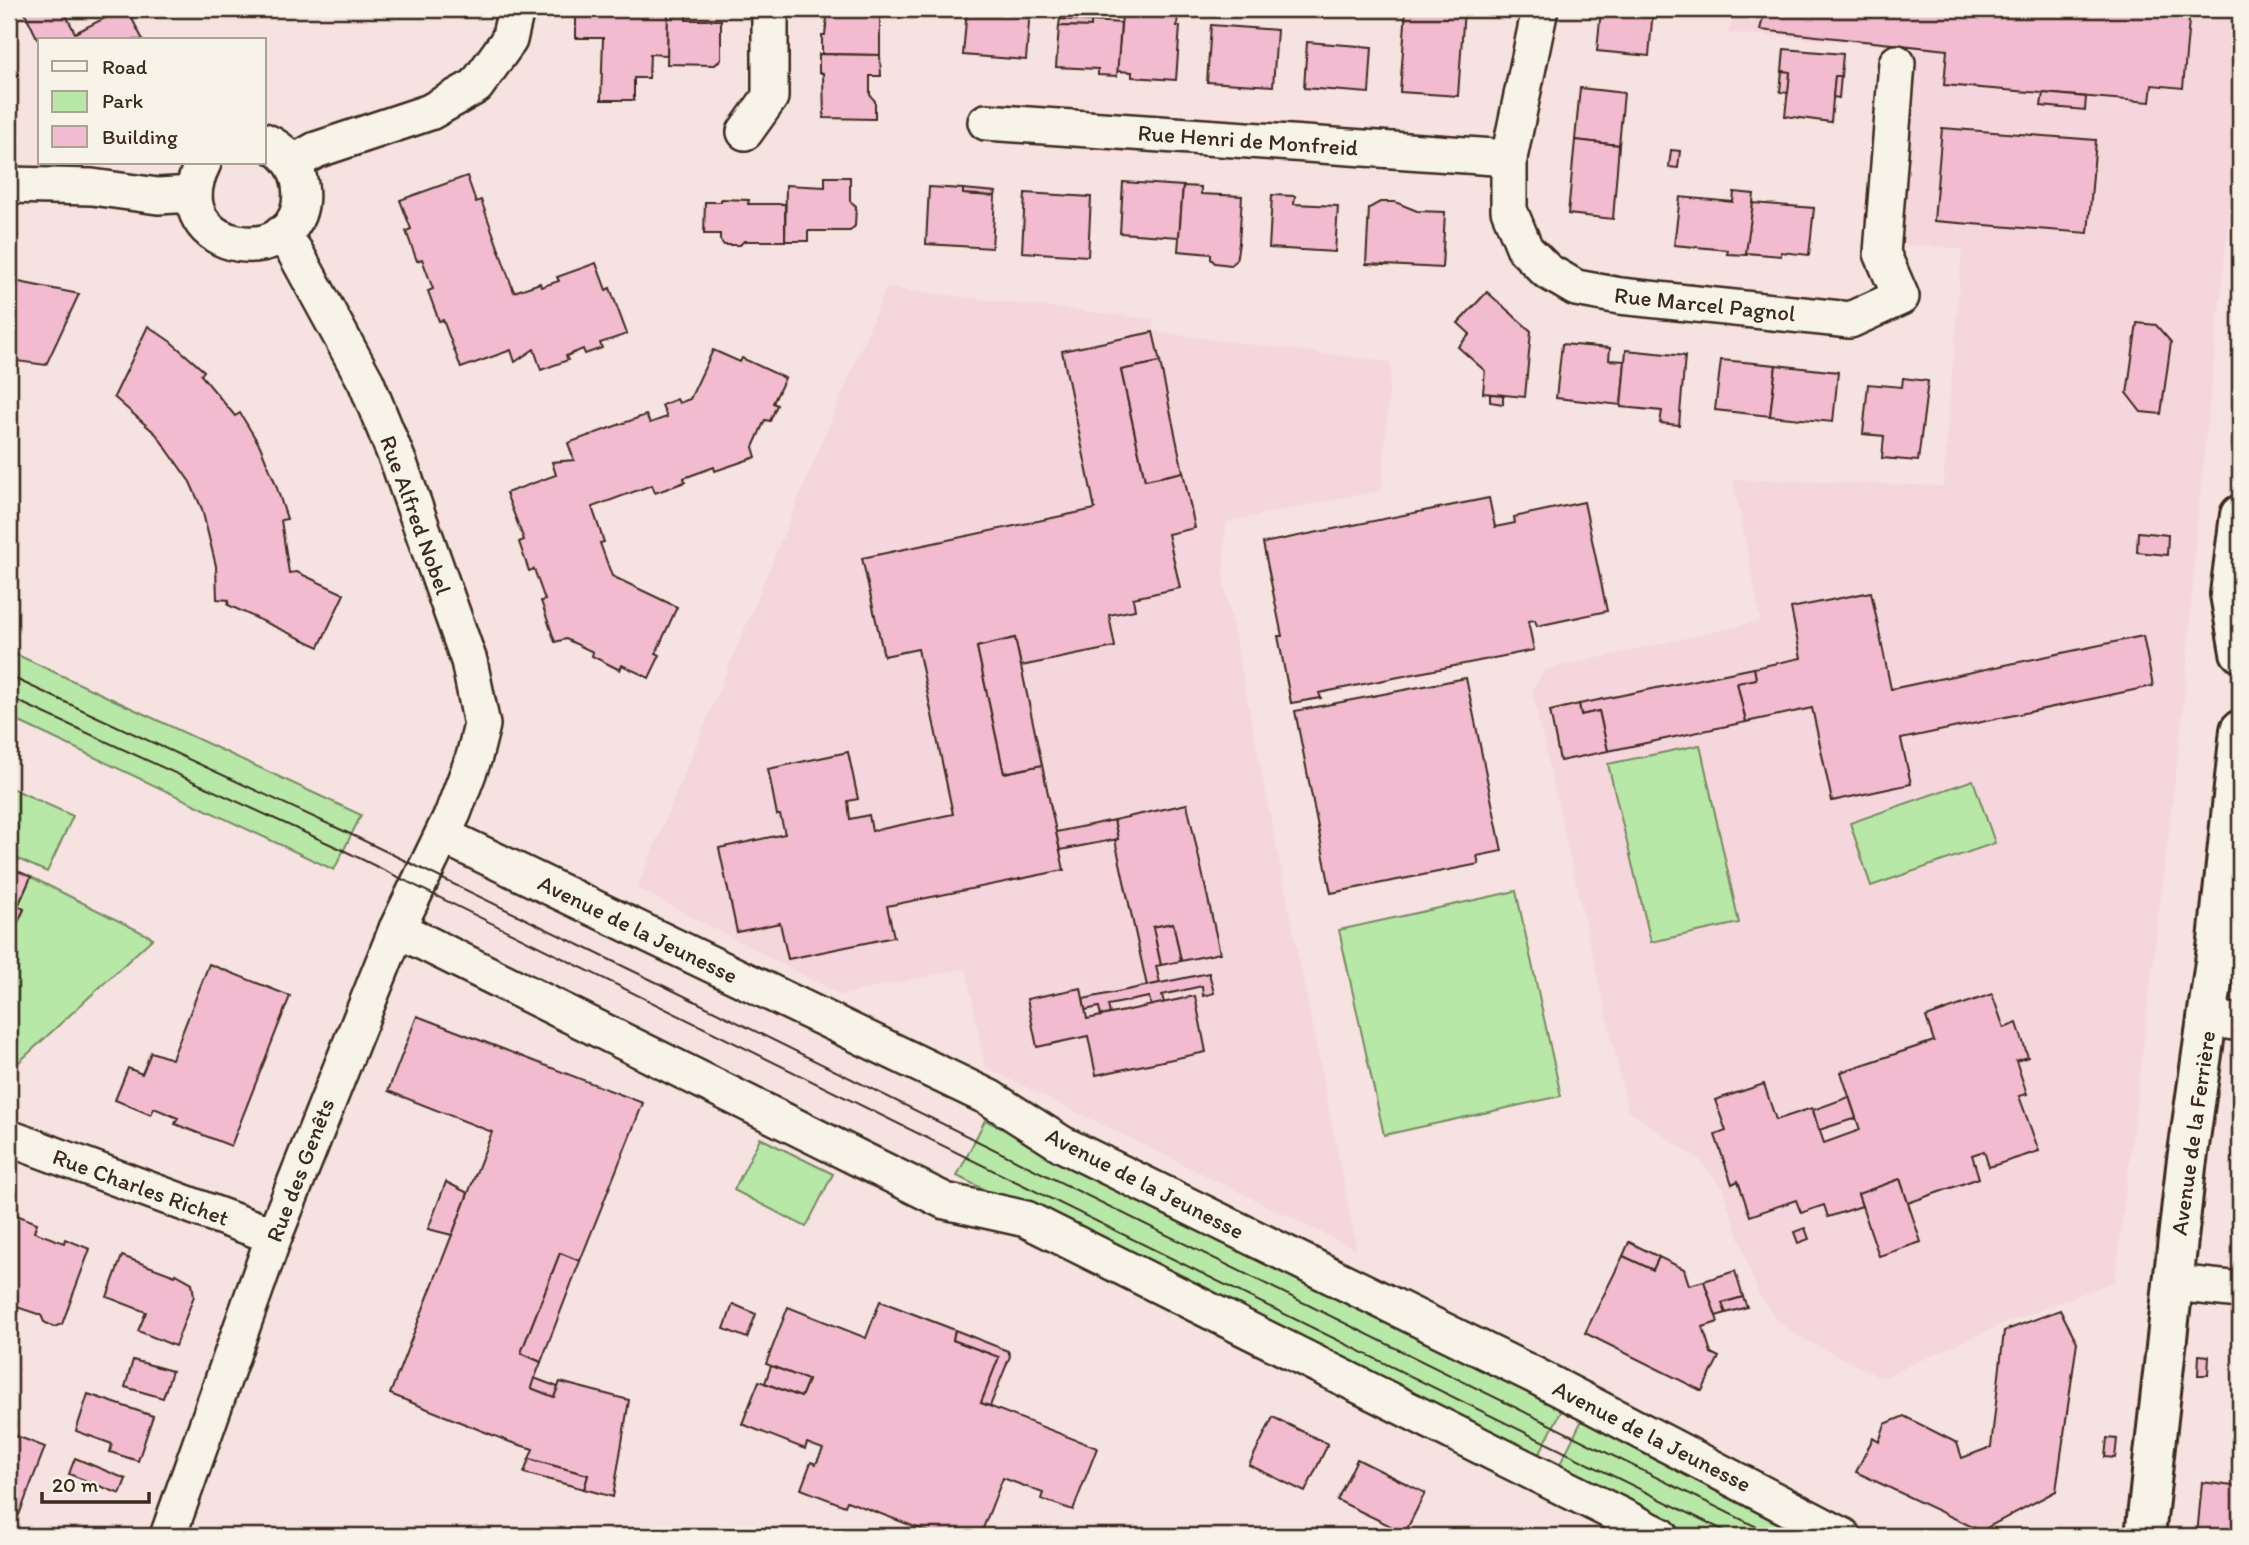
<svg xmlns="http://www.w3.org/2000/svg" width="2249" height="1545" font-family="Itim,sans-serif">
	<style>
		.built { fill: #f5d6dc }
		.green { fill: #b7e8a8; stroke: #798963; stroke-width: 2 }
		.building { fill: #f3bbd0; stroke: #3b2a1e; stroke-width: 2 }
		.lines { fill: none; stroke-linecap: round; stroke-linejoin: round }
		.minor-casing { stroke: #3b2a1e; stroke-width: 40 }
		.tertiary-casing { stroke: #3b2a1e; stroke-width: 44 }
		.minor { stroke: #f7f3e8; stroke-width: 35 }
		.tertiary { stroke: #f7f3e8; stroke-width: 38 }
		.tram { stroke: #3b2a1e; stroke-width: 2 }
		.labels { text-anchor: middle; stroke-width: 6; stroke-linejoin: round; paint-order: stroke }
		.street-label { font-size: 23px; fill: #3b2a1e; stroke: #f7f3e8 }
	</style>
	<rect width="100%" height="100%" fill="#f6e2e1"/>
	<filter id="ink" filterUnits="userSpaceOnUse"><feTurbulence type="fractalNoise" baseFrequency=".0143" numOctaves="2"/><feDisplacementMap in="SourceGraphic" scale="14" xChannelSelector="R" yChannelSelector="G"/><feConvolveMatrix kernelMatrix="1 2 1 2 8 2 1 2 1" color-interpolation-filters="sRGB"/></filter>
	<g filter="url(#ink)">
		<g class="built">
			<path d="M1738 9H2240V111L2198 514 2183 712 2115 1281 1998 1326 1881 1378 1796 1335 1777 1321 1758 1293 1722 1187 1699 1160 1628 1110 1532 691 1544 670 1761 621 1733 479 1943 486 1962 249 1898 244 1915 47 1727 33Z"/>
			<path d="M886 288 1152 319 1154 332 1391 362 1382 490 1226 522 1223 578 1357 1250 985 1067 966 968 841 995 637 888Z"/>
		</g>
		<g class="green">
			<path d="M9 651 361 815 334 870 9 717Z"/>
			<path d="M1700 745 1739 923 1651 942 1608 764Z"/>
			<path d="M1973 780 1995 843 1871 886 1850 823Z"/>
			<path d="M9 787 73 816 47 872 9 855Z"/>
			<path d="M31 877 153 938 18 1063 9 1057V942L24 910 18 906Z"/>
			<path d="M1516 891 1561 1096 1384 1135 1339 930Z"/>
			<path d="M985 1120 1564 1406 1535 1462 957 1176Z"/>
			<path d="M760 1138 833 1174 806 1227 734 1190Z"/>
			<path d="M1584 1416 1823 1536H1688L1557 1470Z"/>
		</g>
		<g class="building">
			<path d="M23 9H63L75 33 123 9H127L143 40H40V44Z"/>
			<path d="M603 9H631V13L668 14 667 55 650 54 649 78H634V100H601L603 38H576V10L603 11Z"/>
			<path d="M828 9H878V17H880V55L822 54V35H825Z"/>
			<path d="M967 9H1030L1026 60 963 55Z"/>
			<path d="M1406 9H1464L1458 96 1400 92Z"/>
			<path d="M1601 9H1653L1649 56 1597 51Z"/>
			<path d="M1765 9H2190L2183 88 2152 85 2150 102 1944 85 1947 50 1760 30Z"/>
			<path d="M1138 10 1178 12 1177 26H1180L1176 80 1132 77V72L1117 71 1122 15 1137 16Z"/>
			<path d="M668 14H686V20H721V59L715 65 667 64Z"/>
			<path d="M1060 19 1091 21V27L1059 26Z"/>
			<path d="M1091 21 1121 23 1117 76 1098 75V69L1056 67 1059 26 1091 27Z"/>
			<path d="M1211 25 1277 30 1273 86 1207 82Z"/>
			<path d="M1307 42 1372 47 1369 93 1304 88Z"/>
			<path d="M1784 49 1843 54 1841 76H1835L1831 122 1785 116 1790 72 1782 71Z"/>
			<path d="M819 54 880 55 881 76H870V95L875 101V119L824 118 823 73H819Z"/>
			<path d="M1782 71 1790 72 1788 93 1780 92Z"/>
			<path d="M1835 76H1841L1839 98 1833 97Z"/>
			<path d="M1580 88 1624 93 1619 145 1575 140Z"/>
			<path d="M2043 93 2086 97 2085 110 2041 106Z"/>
			<path d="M1942 128 2096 140 2088 233 1934 221Z"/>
			<path d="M1575 140 1619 145 1613 219 1568 214Z"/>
			<path d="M1671 150 1680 151 1678 168 1669 167Z"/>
			<path d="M467 176 476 202 481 200 514 292 540 283 541 287 559 281 557 277 596 263 606 290 610 288 627 334 600 343 602 348 585 354 583 349 566 356 568 360 541 370 534 349 515 362 511 350 461 368 443 320 439 321 428 291 433 289 422 259 417 261 406 231 411 229 400 200Z"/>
			<path d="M825 177H850V201L856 206 855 226 850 231H808V241H785L786 185 825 187Z"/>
			<path d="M1123 182 1183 186 1179 237 1120 233Z"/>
			<path d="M1183 186 1201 187V194L1242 196 1239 243 1236 261 1231 265 1215 263 1211 259V254L1178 251Z"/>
			<path d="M929 187 963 189V194L995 196 992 248 926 244Z"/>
			<path d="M963 189 996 192 995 196 963 194Z"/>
			<path d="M1734 192 1754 194 1747 255 1727 254 1728 250 1674 245 1680 197 1733 202Z"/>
			<path d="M1025 193 1091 197 1088 256 1022 252Z"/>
			<path d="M1272 195 1295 196 1294 204 1338 206 1335 252 1269 248Z"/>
			<path d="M721 199 749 200 748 204H785V241H744L740 245H724L720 240V234H704L705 202H721Z"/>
			<path d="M1380 202H1395L1417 211 1445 212 1442 268 1366 264 1369 208Z"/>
			<path d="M1753 203 1814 208 1809 255 1781 252V256L1746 253Z"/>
			<path d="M9 280 79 294 46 365 9 360Z"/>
			<path d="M1487 292 1531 331 1525 397 1483 393 1485 371 1458 347 1470 334 1458 323Z"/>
			<path d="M2137 323 2156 325 2171 342 2161 414 2141 412 2127 394Z"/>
			<path d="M148 326 171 342 204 371 201 375 235 416 240 413 260 446 275 482 287 519 281 520 289 573 297 572 344 594 319 647 228 605 229 600 217 599 216 566 202 509 190 482 156 434 114 397Z"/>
			<path d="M1153 332 1160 362 1121 370 1145 480 1183 472 1195 528 1168 534 1180 588 1133 598 1135 610 1109 615 1115 647 1021 666 1015 638 977 647 1004 773 1042 765 1064 870 887 906 894 937 788 959 780 923 737 932 719 848 785 834 780 815H777L768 769 848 752 858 799 848 801 850 819 869 815 872 831 953 814 918 649 884 656 862 558 1095 509 1062 351Z"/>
			<path d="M1562 344 1610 348 1609 360 1625 361 1621 405 1556 398Z"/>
			<path d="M713 350 740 362 742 358 785 378 773 403 777 405 770 421 765 420 753 447 756 457 715 471 714 467 684 478 685 482 655 493 652 485 592 507 604 542 600 543 612 576 677 607 656 653 660 655 649 678 622 665 620 670 592 656 593 652 566 639 555 642 541 601 545 600 534 569 529 571 519 542 524 540 506 493 556 475 552 462 574 460 568 443 646 415 650 423 667 417 662 405 677 399 679 403 690 399Z"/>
			<path d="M1626 350 1685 356 1679 425 1660 423 1662 411 1621 407Z"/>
			<path d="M1721 360 1776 365 1770 416 1715 410Z"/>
			<path d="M1160 362 1183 472 1145 480 1121 370Z"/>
			<path d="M1776 365 1838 372 1833 422 1770 416Z"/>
			<path d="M1903 378 1928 381 1918 461 1882 458 1884 436 1863 434 1868 384 1902 387Z"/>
			<path d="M1490 394 1503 395V404L1490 402Z"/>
			<path d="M1489 498 1495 527 1515 523 1514 517 1584 502 1607 611 1537 626 1535 620 1528 621 1534 650 1319 693 1321 698 1291 703 1278 636H1282L1263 543Z"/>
			<path d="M2138 532 2168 535 2167 555 2137 552Z"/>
			<path d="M1871 592 1891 689 2143 636 2153 686 1901 739 1911 784 1832 801 1812 708 1746 722 1737 683 1756 679 1754 668 1801 658 1791 608Z"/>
			<path d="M1015 638 1042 765 1004 773 977 647Z"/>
			<path d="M1754 668 1756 679 1737 683 1746 722 1608 751 1599 711 1581 715 1579 704Z"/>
			<path d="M1466 678 1502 851 1477 856 1479 864 1331 893 1295 711Z"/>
			<path d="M1579 704 1581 715 1599 711 1608 751 1560 761 1550 711Z"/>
			<path d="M1187 804 1220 953 1181 961 1173 923 1153 927 1161 965 1156 966 1160 983 1147 986 1115 840 1118 839 1114 820Z"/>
			<path d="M1114 820 1118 839 1060 850 1056 832Z"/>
			<path d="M9 867 31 877 18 906 24 909 9 942Z"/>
			<path d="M1173 923 1181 961 1161 965 1153 927Z"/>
			<path d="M209 964 290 996 231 1146 175 1124 178 1118 154 1108 151 1115 115 1100 128 1068 142 1074 151 1052 172 1059Z"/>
			<path d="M1209 973 1214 993 1203 996 1202 986 1162 995 1164 1003 1151 1006 1149 997 1108 1005 1110 1014 1101 1016 1099 1007 1085 1010 1083 999Z"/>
			<path d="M1081 988 1087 1019 1195 996 1206 1052 1096 1075 1088 1036 1037 1047 1027 999Z"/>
			<path d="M1992 994 2004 1028 2017 1023 2028 1057 2016 1061 2027 1094 2019 1096 2039 1151 1989 1167 1984 1151 1972 1155 1979 1178 1908 1203 1900 1179 1858 1194 1862 1206 1828 1217 1824 1205 1801 1213 1796 1200 1750 1216 1738 1181 1732 1184 1715 1135 1726 1131 1715 1100 1764 1084 1776 1120 1812 1108 1824 1143 1860 1130 1841 1072 1934 1041 1926 1017Z"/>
			<path d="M417 1016 643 1103 580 1261 560 1253 521 1353 541 1362 531 1388 554 1397 560 1382 629 1400 613 1497 584 1489 588 1475 529 1459 533 1449 510 1442 390 1394 492 1132 388 1091Z"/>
			<path d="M1849 1097 1856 1118 1819 1130 1813 1110Z"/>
			<path d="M1900 1179 1921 1242 1879 1256 1858 1194Z"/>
			<path d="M446 1182 468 1193 452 1235 428 1229Z"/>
			<path d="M9 1212 37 1223 34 1232 64 1243 65 1239 90 1249 62 1324 54 1327 44 1322 41 1315 14 1306 9 1310Z"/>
			<path d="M1805 1228 1809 1239 1798 1243 1794 1232Z"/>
			<path d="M1629 1242 1659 1257 1653 1270 1623 1256Z"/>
			<path d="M560 1253 580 1261 541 1362 521 1353Z"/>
			<path d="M122 1256 175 1276 176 1274 192 1283 194 1296 175 1346 138 1331 146 1312 107 1297Z"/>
			<path d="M1623 1256 1653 1270 1659 1257 1684 1269 1689 1285 1704 1281 1718 1322 1703 1327 1711 1353 1719 1357 1702 1391 1585 1333Z"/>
			<path d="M1735 1271 1743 1297 1722 1303 1726 1313 1716 1316 1704 1281Z"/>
			<path d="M1743 1297 1747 1307 1726 1313 1722 1303Z"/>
			<path d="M880 1301 955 1330 953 1340 999 1357 981 1403 1097 1448 1073 1510 1041 1499 1043 1493 1003 1478 980 1536H939L847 1501 845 1506 801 1489 811 1462 816 1464 823 1449 807 1443 805 1449 742 1424 759 1381 801 1397 808 1380 766 1364 788 1307 866 1338Z"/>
			<path d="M733 1304 756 1314 747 1338 724 1329Z"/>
			<path d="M2060 1310 2077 1342 2056 1491 1981 1531 1856 1472 1873 1438 1879 1442 1885 1424 1904 1416 1957 1443 1962 1458 1991 1447 2004 1331Z"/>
			<path d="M955 1330 1008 1351 1010 1356 990 1406 981 1403 999 1357 953 1340Z"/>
			<path d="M2199 1355 2209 1356 2208 1375H2198Z"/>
			<path d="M133 1360 172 1371 163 1398 125 1387Z"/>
			<path d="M771 1366 808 1380 801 1397 765 1383Z"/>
			<path d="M534 1378 558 1387 554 1397 531 1388Z"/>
			<path d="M88 1394 153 1416 138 1461 110 1452 112 1444 76 1431Z"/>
			<path d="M1273 1417 1328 1444 1305 1492 1249 1465Z"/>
			<path d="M9 1433 45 1447 19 1515 9 1511Z"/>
			<path d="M2107 1438 2117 1439 2115 1458 2105 1457Z"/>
			<path d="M75 1458 126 1479 120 1494 69 1474Z"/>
			<path d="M529 1459 588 1475 584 1489 524 1473Z"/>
			<path d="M1357 1459 1425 1493 1405 1533 1337 1500Z"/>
			<path d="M2202 1482 2240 1487V1536H2197Z"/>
			<path d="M9 1526 34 1536H9Z"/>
			<path d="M1046 1528 1069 1536H1043Z"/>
			<path d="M692 1531 722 1533V1536H691Z"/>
		</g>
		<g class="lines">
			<g class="minor-casing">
				<g id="minor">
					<path d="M1540 9 1509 158V210L1525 249 1547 271 1576 288 1620 296 1850 320 1901 297 1882 253 1897 63"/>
					<path d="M986 122 1509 158"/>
					<path d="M745 132 770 97V9"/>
					<path d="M203 163C156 257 313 276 300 185 297 164 283 149 264 141"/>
					<path d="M293 163 316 150 430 112 476 86 509 40 516 9"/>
					<path d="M9 185 92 187 158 196 194 194"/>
					<path d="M444 836 990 1098 1062 1144 1534 1375 1843 1536"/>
					<path d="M397 929 945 1201 1026 1219 1661 1536"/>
					<path d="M2208 1018 2240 1023"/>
					<path d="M9 1138 274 1236"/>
					<path d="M2174 1283 2240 1290"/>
					<path d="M168 1536 274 1236 397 929 453 813 474 757 482 725 469 661 400 466 366 382 295 252 281 234"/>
				</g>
			</g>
			<g class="tertiary-casing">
				<g id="tertiary">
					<path d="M2240 515 2230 594 2240 652"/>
					<path d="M2145 1536 2186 1167 2218 941 2240 730"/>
				</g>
			</g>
			<use href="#minor" class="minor"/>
			<use href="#tertiary" class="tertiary"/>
			<g class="tram">
				<path d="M9 676 348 833 662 985 1775 1536"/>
				<path d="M9 697 345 851 1735 1536"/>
			</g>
		</g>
	</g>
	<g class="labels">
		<g class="street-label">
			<text transform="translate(1248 140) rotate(4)" y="8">Rue Henri de Monfreid</text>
			<text transform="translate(1705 304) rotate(6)" y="8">Rue Marcel Pagnol</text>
			<text transform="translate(416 515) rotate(70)" y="8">Rue Alfred Nobel</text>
			<text transform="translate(638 929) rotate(26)" y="8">Avenue de la Jeunesse</text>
			<text transform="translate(2193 1133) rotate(-82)" y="8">Avenue de la Ferrière</text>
			<text transform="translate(300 1170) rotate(-69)" y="8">Rue des Genêts</text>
			<text transform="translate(1145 1183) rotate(27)" y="8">Avenue de la Jeunesse</text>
			<text transform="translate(141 1187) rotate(20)" y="8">Rue Charles Richet</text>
			<text transform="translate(1652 1436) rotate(27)" y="8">Avenue de la Jeunesse</text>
		</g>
	</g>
	<rect width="2249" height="1545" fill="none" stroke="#f7f3e8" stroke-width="35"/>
	<rect x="18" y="18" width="2214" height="1510" fill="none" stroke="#3b2a1e" stroke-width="2.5" filter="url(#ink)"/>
	<rect x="38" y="38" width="228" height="126" fill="#f7f3e8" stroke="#aca397" stroke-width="2"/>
	<rect x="52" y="61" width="35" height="10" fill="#f7f3e8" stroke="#aca397" stroke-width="2"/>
	<text x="102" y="74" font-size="21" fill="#3b2a1e">Road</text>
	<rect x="52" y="91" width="35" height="21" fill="#b7e8a8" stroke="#aca397" stroke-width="2"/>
	<text x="102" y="108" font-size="21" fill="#3b2a1e">Park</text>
	<rect x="52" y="126" width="35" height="21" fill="#f3bbd0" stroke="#aca397" stroke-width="2"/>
	<text x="102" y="144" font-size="21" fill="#3b2a1e">Building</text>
	<path d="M42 1492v10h107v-10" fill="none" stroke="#3b2a1e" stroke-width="3.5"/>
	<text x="52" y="1492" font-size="21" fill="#3b2a1e" stroke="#f7f3e8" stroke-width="5" paint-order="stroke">20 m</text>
</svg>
